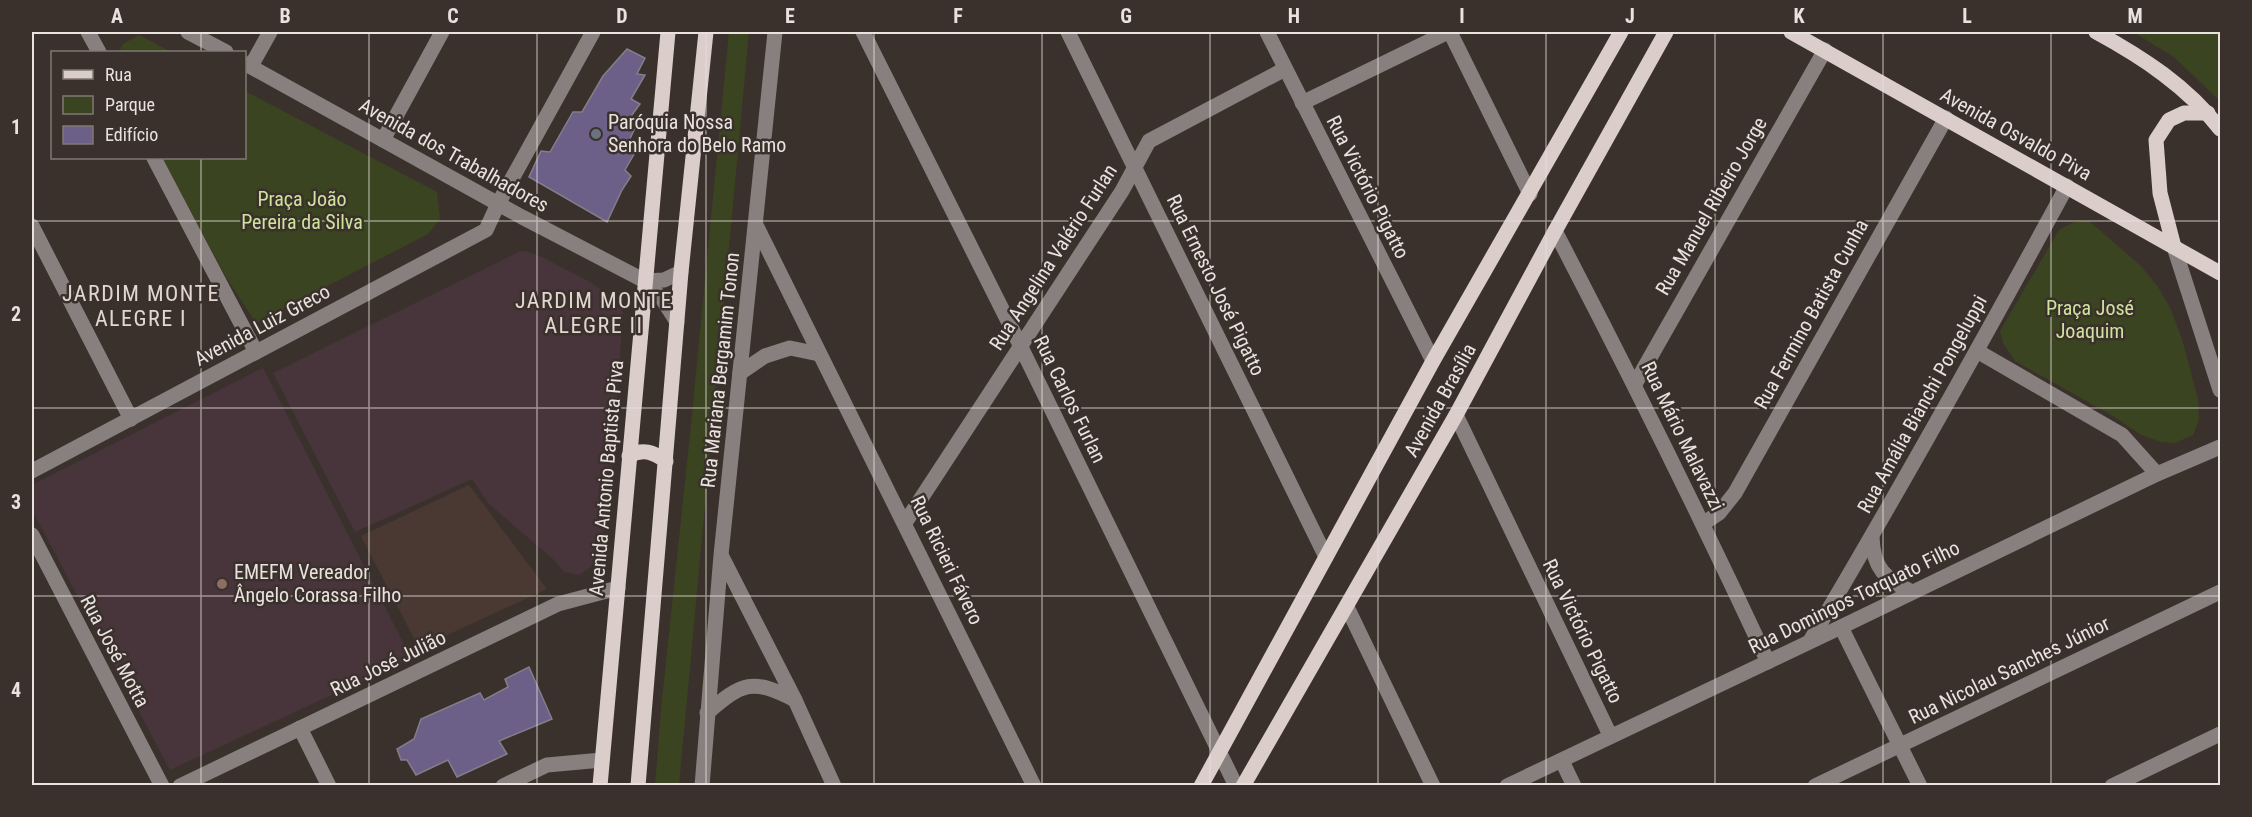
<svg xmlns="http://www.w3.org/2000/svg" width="2252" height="817" font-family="'Roboto Condensed',sans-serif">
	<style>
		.built { fill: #4a3933 }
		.education { fill: #48353c }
		.green { fill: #3b4421 }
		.building { fill: #6c6089; stroke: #827f8a; stroke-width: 1.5 }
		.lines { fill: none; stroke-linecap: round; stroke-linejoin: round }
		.minor { stroke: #87807f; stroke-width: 15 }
		.major { stroke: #dacdca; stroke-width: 15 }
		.grid { fill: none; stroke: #e9e2df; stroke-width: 1.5; stroke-opacity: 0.55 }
		.worship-dot { fill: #6b7280; stroke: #3b312c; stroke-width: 2 }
		.education-dot { fill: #8d6e63; stroke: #3b312c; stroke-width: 2 }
		.labels { text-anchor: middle; stroke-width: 5; stroke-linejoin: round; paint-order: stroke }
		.poi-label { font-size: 20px; fill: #e9e2df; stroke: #3b312c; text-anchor: start }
		.street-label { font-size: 20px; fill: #e9e2df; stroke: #3b312c }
		.park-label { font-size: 20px; fill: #cee39b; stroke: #3b312c }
		.quarter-label { font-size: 22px; letter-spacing: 1.5px; fill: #e3d6d0; stroke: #3b312c }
		.neatline { fill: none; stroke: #e9e2df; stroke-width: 2 }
		.grid-label { font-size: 20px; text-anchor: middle; font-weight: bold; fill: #e9e2df }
	</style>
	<rect width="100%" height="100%" fill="#3b312c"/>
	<path class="built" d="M469 485 547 589 419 648 361 536Z"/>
	<g class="education">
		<path d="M521 251 529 252 542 257 590 282 615 300 623 312 613 455 601 549 591 567 579 575 564 572 553 559 489 504 472 479 355 532 273 373Z"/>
		<path d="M263 368 411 658 170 770 32 510V485Z"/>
	</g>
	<g class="green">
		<path d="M729 32H749L679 785H655L662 700 692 415Z"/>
		<path d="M2133 32H2220V101L2174 57Z"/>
		<path d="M139 35 171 52H119L123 44Z"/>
		<path d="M245 91 437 192 440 219 428 234 256 323 226 277 162 158H244Z"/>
		<path d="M2089 221 2141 266 2158 287 2171 310 2182 339 2198 399 2199 420 2193 435 2175 443 2161 442 2141 435 2113 416 2015 361 2003 343 2000 331 2059 230 2074 222Z"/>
	</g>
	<g class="building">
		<path d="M627 49 645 58 637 74 645 75 631 99 640 104 629 119 636 126 628 143 637 149 625 170 631 176 622 190 607 222 529 177 541 151 550 152 573 112H582L603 76Z"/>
		<path d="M529 667 552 719 499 741 507 754 457 777 448 760 416 775 407 760H401L397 749 414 739 421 719 480 693 484 700 508 687 505 679Z"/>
	</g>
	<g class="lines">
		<g class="minor">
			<path d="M88 32 99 52"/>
			<path d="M188 32 226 52"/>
			<path d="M863 32 1021 347 1236 786"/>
			<path d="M1068 32 1326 557"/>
			<path d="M1267 32 1433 361"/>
			<path d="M1450 32 1530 194"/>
			<path d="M244 63 522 217 645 281 663 300 677 322"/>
			<path d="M251 66 270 32"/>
			<path d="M1302 103 1448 32"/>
			<path d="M383 140 442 32"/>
			<path d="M154 158 256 352"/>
			<path d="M32 226 131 419"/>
			<path d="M757 227 1034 786"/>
			<path d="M1555 231C1629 373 1700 516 1768 662"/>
			<path d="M2174 247 2220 390"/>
			<path d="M645 281 664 280 681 272"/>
			<path d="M1977 351 2122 435 2157 474"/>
			<path d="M740 373 765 356 790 348 819 354"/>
			<path d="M1635 384 1825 50"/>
			<path d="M1456 415 1610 735"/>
			<path d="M32 471 486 230 498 204 593 32"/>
			<path d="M905 523 1122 191 1149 141 1285 69"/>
			<path d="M1704 523 1719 513 1735 493 1946 118"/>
			<path d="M32 535 162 786"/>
			<path d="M1872 537C1873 568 1885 579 1912 592"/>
			<path d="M722 557 795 700 834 786"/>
			<path d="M1347 607 1433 786"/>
			<path d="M1841 627 1920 786"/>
			<path d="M1810 641C1899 491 1984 339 2067 186"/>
			<path d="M707 713C743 682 752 678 795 700"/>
			<path d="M300 728 329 786"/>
			<path d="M1562 761 1574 786"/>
			<path d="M180 786 558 604 618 588"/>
			<path d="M503 786 547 765 602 760"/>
			<path d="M702 786 721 555 775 32"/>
			<path d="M1507 786 1841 627 2157 474 2220 447"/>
			<path d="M1815 786 2220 592"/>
			<path d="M2112 786 2220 734"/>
		</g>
		<g class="major">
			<path d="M1791 32 2220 273"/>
			<path d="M2096 32C2142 57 2188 87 2220 129"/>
			<path d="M2174 247 2160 193 2156 140 2169 120 2184 113H2208"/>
			<path d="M629 456C643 448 653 452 666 461"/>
			<path d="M600 786 668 32"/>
			<path d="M638 786 681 272 706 32"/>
			<path d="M1201 786 1433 361 1621 32"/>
			<path d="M1243 786 1456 415 1555 231 1666 32"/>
		</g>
	</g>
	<path class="grid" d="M201 32V52M369 32V786M537 32V786M706 32V786M874 32V786M1042 32V786M1210 32V786M1378 32V786M1546 32V786M1715 32V786M1883 32V786M2051 32V786M201 158V786M32 221H2220M32 408H2220M32 596H2220"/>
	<circle class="worship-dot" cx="596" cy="134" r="6"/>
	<circle class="education-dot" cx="222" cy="584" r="6"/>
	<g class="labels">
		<g class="poi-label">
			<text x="608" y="129">Paróquia Nossa<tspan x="608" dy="23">Senhora do Belo Ramo</tspan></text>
			<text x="234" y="579">EMEFM Vereador<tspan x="234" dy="23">Ângelo Corassa Filho</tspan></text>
		</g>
		<g class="street-label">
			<text transform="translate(2016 134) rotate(29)" y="7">Avenida Osvaldo Piva</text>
			<text transform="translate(454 155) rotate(29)" y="7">Avenida dos Trabalhadores</text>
			<text transform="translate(1368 187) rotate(63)" y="7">Rua Victório Pigatto</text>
			<text transform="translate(1711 206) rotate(-60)" y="7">Rua Manuel Ribeiro Jorge</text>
			<text transform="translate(1053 257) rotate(-57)" y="7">Rua Angelina Valério Furlan</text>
			<text transform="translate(1216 285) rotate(64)" y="7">Rua Ernesto José Pigatto</text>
			<text transform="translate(1811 314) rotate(-61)" y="7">Rua Fermino Batista Cunha</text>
			<text transform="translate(262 325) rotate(-28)" y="7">Avenida Luiz Greco</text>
			<text transform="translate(720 370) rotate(-84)" y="7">Rua Mariana Bergamim Tonon</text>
			<text transform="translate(1070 399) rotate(64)" y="7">Rua Carlos Furlan</text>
			<text transform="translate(1440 400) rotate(-61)" y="7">Avenida Brasília</text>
			<text transform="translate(1922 404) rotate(-61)" y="7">Rua Amália Bianchi Pongeluppi</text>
			<text transform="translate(1683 436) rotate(64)" y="7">Rua Mário Malavazzi</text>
			<text transform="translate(606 478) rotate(-85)" y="7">Avenida Antonio Baptista Piva</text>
			<text transform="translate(947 560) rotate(64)" y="7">Rua Ricieri Fávero</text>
			<text transform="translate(1854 597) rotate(-26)" y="7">Rua Domingos Torquato Filho</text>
			<text transform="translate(1583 631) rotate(64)" y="7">Rua Victório Pigatto</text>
			<text transform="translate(115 651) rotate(62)" y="7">Rua José Motta</text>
			<text transform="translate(388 663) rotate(-26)" y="7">Rua José Julião</text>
			<text transform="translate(2009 670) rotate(-26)" y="7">Rua Nicolau Sanches Júnior</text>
		</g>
		<g class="park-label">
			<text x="302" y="206">Praça João<tspan x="302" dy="23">Pereira da Silva</tspan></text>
			<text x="2090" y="315">Praça José<tspan x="2090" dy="23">Joaquim</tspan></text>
		</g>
		<g class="quarter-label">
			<text x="141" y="301">JARDIM MONTE<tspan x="141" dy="25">ALEGRE I</tspan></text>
			<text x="594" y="308">JARDIM MONTE<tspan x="594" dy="25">ALEGRE II</tspan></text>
		</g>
	</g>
	<rect width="2252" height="817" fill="none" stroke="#3b312c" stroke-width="66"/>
	<rect x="51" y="51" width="195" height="108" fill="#3b312c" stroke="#817874" stroke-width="1.5"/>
	<rect x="63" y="70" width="30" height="9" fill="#dacdca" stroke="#817874" stroke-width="1.5"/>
	<text x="105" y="81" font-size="18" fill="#e9e2df">Rua</text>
	<rect x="63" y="96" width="30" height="18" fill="#3b4421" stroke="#817874" stroke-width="1.5"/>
	<text x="105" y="111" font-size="18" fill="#e9e2df">Parque</text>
	<rect x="63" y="126" width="30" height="18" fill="#6c6089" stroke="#817874" stroke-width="1.5"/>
	<text x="105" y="141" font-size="18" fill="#e9e2df">Edifício</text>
	<rect x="33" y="33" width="2186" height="751" class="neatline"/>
	<g class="grid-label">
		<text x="117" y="23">A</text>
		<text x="285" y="23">B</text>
		<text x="453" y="23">C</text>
		<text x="622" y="23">D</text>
		<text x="790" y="23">E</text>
		<text x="958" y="23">F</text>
		<text x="1126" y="23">G</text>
		<text x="1294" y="23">H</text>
		<text x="1462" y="23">I</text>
		<text x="1630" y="23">J</text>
		<text x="1799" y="23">K</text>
		<text x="1967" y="23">L</text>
		<text x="2135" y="23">M</text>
		<text x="16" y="134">1</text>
		<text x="16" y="321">2</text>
		<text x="16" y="509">3</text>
		<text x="16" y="697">4</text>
	</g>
</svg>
